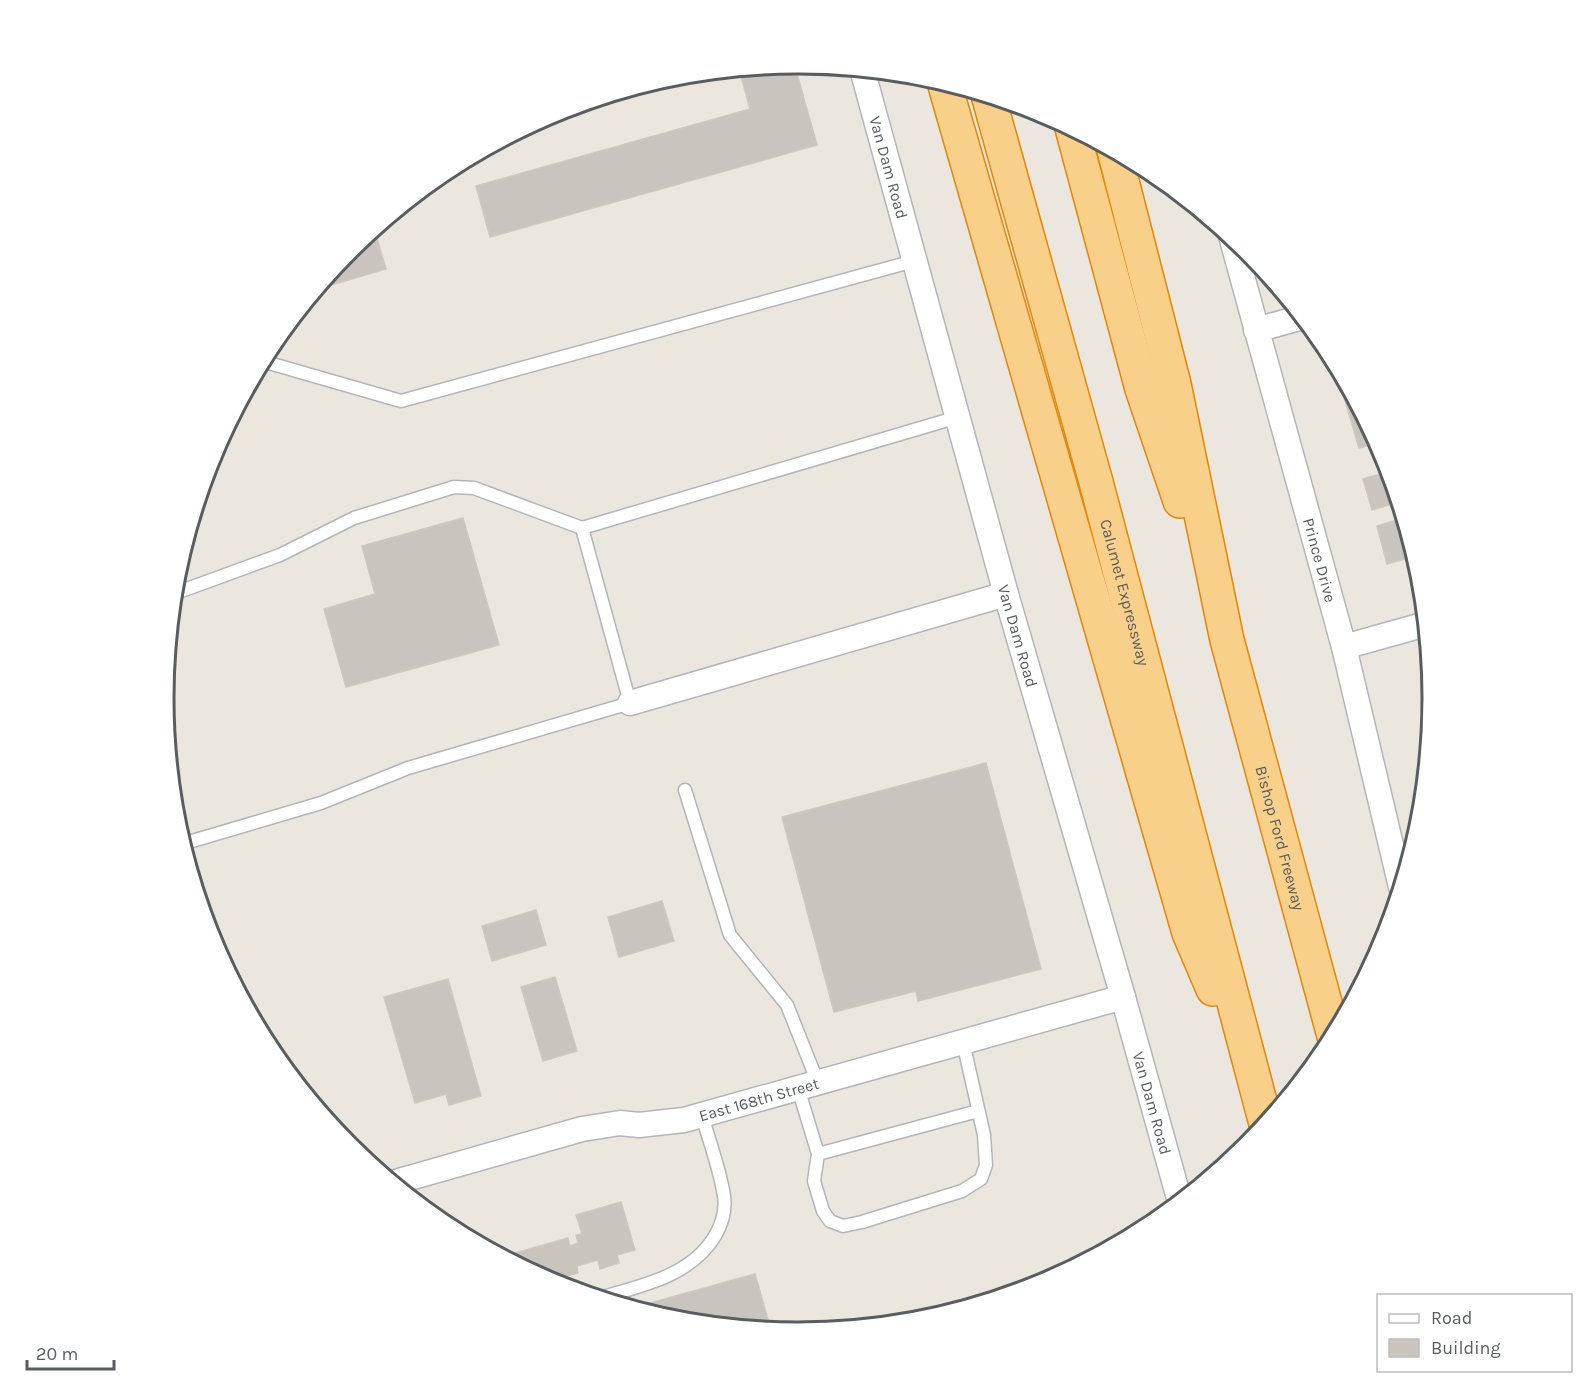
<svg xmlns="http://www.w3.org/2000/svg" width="1596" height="1396" font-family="Karla,sans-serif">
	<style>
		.building { fill: #c9c4be; stroke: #cfc8be; stroke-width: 1.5 }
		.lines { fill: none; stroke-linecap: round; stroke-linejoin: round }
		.lane-casing { stroke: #b2b6ba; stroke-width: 15 }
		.street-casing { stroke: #b2b6ba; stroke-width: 27 }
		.highway-casing { stroke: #e38708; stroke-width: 36 }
		.lane { stroke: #fff; stroke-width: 12 }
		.street { stroke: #fff; stroke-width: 24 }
		.highway { stroke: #f9d089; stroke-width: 33 }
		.labels { text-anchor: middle; stroke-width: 4.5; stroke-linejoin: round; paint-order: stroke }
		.street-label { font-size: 16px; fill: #585d60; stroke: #fff }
		.rim { fill: none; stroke: #585d60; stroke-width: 3 }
	</style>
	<rect width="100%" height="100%" fill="#ebe7df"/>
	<g class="building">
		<path d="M794 63 817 145 490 237 476 186 750 109 739 69Z"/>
		<path d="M374 228 386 269 317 289 349 249Z"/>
		<path d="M1342 376 1378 443 1359 448 1338 377Z"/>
		<path d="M1390 471 1399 502 1372 510 1363 479Z"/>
		<path d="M463 518 499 645 346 687 324 609 375 594 362 546Z"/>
		<path d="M1404 518 1415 556 1387 564 1377 526Z"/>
		<path d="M986 763 1041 969 918 1001 916 991 834 1012 782 817Z"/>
		<path d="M662 901 674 941 619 957 608 917Z"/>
		<path d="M536 910 546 945 492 961 482 926Z"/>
		<path d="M555 977 577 1051 543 1061 521 987Z"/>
		<path d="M448 979 481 1096 449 1105 446 1094 415 1103 384 997Z"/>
		<path d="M621 1202 635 1250 617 1255 619 1263 600 1269 598 1260 577 1266 578 1273 549 1281 505 1258V1256L568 1238 570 1246 578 1243 576 1235 582 1234 576 1215Z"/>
		<path d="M755 1274 771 1330 674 1321 632 1308Z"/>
	</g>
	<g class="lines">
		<g class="lane-casing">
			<g id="lane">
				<path d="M262 361 401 401 914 261"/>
				<path d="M173 594 280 555 354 518 454 487 474 488 582 528"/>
				<path d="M685 790 730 935 787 1005 818 1083"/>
				<path d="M182 844 321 803 408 768 630 703 582 528 958 417"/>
				<path d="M798 1088 818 1154 814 1181 823 1211 830 1221 843 1226 862 1222 962 1191 981 1179 986 1165 984 1135 963 1042"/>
				<path d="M818 1154 978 1111"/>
				<path d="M599 1298C641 1286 691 1276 715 1236 722 1224 726 1210 724 1196 720 1169 709 1141 702 1115"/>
			</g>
		</g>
		<g class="street-casing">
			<g id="street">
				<path id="s1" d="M862 69 1006 594 1123 997 1180 1202"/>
				<path id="s2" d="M1231 236 1344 647 1401 887"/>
				<path d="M1256 330 1303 317"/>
				<path d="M1344 647 1426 624"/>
				<path d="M630 703 1006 594"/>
				<path id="s3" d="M392 1183 582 1129 620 1123 639 1125 684 1120 1123 997"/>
			</g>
		</g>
		<g class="highway-casing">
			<g id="highway">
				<path d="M944 82 1189 933 1213 989"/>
				<path id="s4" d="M988 95 1096 482 1266 1124"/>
				<path d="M1072 128 1142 389 1180 501"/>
				<path id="s5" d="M1114 150 1174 384 1227 640 1334 1036"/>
			</g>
		</g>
		<use href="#lane" class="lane"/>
		<use href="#street" class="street"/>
		<use href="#highway" class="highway"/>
	</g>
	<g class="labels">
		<g class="street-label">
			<text dy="6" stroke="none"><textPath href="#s1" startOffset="102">Van Dam Road</textPath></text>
			<text dy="6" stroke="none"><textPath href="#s2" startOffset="336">Prince Drive</textPath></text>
			<text dy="6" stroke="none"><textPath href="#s4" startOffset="516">Calumet Expressway</textPath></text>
			<text dy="6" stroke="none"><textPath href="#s1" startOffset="588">Van Dam Road</textPath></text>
			<text dy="6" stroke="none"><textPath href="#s5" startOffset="708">Bishop Ford Freeway</textPath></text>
			<text dy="6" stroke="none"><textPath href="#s3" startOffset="378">East 168th Street</textPath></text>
			<text dy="6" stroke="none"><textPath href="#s1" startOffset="1074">Van Dam Road</textPath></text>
		</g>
	</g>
	<path d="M0 0H1596V1396H0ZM174 698a624 624 0 1 1 1248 0a624 624 0 1 1-1248 0Z" fill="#fff" fill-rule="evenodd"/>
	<path class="rim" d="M174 698a624 624 0 1 1 1248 0a624 624 0 1 1-1248 0Z"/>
	<rect x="1377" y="1294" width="195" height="78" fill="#ffffff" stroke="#bcbebf" stroke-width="1.5"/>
	<rect x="1389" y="1314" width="30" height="9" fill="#ffffff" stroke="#bcbebf" stroke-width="1.5"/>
	<text x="1431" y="1324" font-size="18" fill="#585d60">Road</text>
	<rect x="1389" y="1339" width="30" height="18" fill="#c9c4be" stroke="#bcbebf" stroke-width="1.5"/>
	<text x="1431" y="1354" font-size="18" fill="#585d60">Building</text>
	<path d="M27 1360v9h87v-9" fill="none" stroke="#585d60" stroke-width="3"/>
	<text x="36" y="1360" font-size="18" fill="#585d60" stroke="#ffffff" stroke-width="4.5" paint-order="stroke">20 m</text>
</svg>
